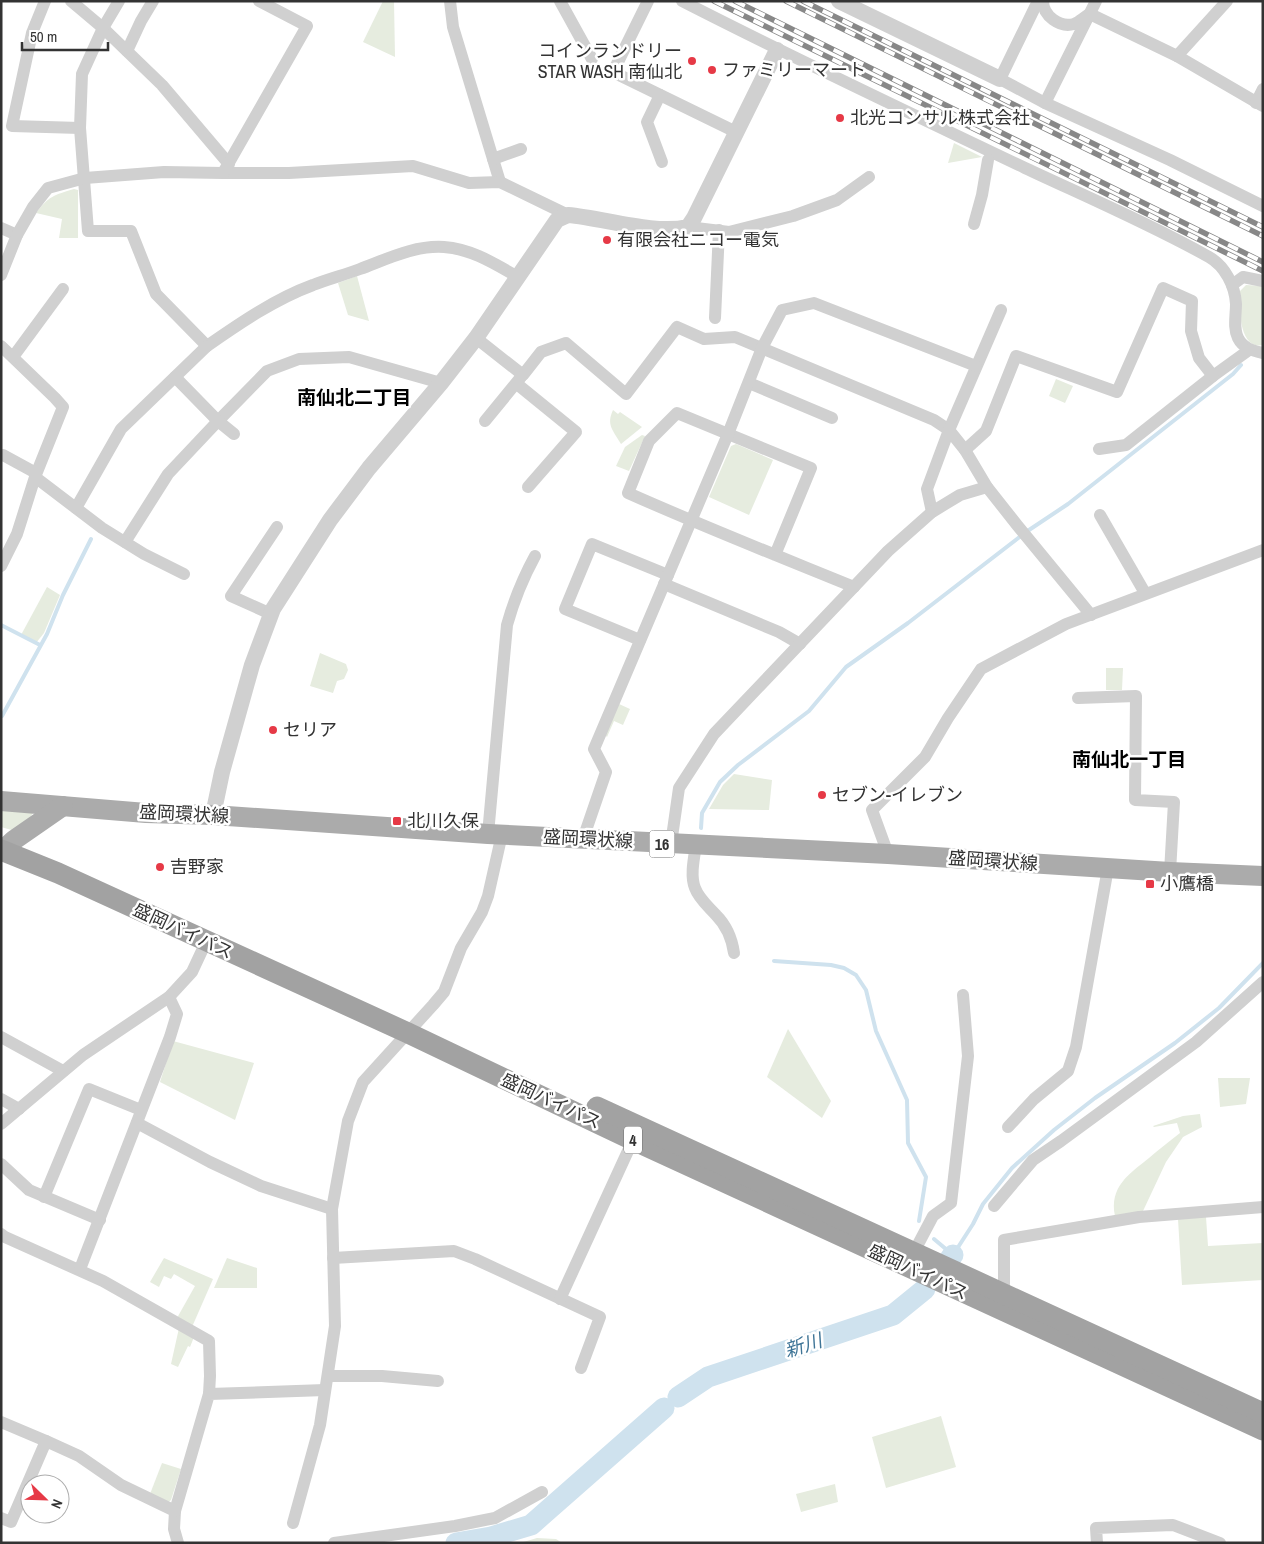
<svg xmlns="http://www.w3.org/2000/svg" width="1264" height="1544" font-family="'Archivo Narrow','Noto Sans JP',sans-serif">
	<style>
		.green { fill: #e6ecdf }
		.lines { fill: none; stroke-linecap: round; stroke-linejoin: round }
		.stream { stroke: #cfe2ee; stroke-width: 4 }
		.river { stroke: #cfe2ee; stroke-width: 21 }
		.minor { stroke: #d0d0d0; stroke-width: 12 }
		.tertiary { stroke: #d0d0d0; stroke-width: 16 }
		.primary { stroke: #ababab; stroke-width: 20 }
		.trunk { stroke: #a2a2a2; stroke-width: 21 }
		.rail-casing { stroke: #888; stroke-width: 5.5 }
		.rail { stroke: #fff; stroke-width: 4; stroke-dasharray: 11; stroke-linecap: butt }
		.poi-dot { fill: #e63946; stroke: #fff; stroke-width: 2 }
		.labels { text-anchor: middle; stroke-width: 5; stroke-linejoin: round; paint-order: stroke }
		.shield { fill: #fff; stroke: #707070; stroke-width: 1 }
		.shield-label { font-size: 16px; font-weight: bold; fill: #333 }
		.poi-label { font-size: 18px; fill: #333; stroke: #fff; text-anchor: start }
		.street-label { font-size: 18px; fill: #333; stroke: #fff }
		.neighbourhood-label { font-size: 19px; font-weight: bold; fill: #000; stroke: #fff }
		.water-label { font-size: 19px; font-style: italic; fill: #3f7597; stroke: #fff }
	</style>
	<rect width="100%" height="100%" fill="#fff"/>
	<g class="green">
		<path d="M383 1H394L395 57 363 42Z"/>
		<path d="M954 143 982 157 948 163Z"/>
		<path d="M74 189 78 190V238H59L62 219 36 213C49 196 54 195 74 189Z"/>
		<path d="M357 276 369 321 348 315 338 283Z"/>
		<path d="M1246 285 1263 286V345C1238 350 1240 307 1239 292Z"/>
		<path d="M1056 379 1073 386 1065 403 1049 396Z"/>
		<path d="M613 410 618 414 620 412 642 427 621 444C613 430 606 425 613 410Z"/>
		<path d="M642 435 645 436 629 471 616 466 625 447Z"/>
		<path d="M736 444 773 460 749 515 709 497 731 446Z"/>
		<path d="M47 587 60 595 44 633 36 643 21 635Z"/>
		<path d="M320 653 346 664 348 670 344 679 337 681 333 693 310 686Z"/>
		<path d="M1106 668H1123L1122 690H1106Z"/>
		<path d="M619 704 630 709 623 725 614 721 607 737 605 735Z"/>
		<path d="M734 774 772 780 769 810 709 809 723 785Z"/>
		<path d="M1 810 33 813 31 816 15 831 1 827Z"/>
		<path d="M788 1029 831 1101 822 1118 767 1077Z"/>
		<path d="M173 1041 254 1063 235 1120 160 1082Z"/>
		<path d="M1218 1078H1250L1246 1104 1220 1107Z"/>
		<path d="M1200 1114 1202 1127 1183 1137 1166 1162 1143 1211 1115 1216C1109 1187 1129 1174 1149 1158 1159 1149 1170 1141 1180 1133L1177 1123 1154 1127 1153 1126 1183 1116Z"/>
		<path d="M1206 1217 1208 1246 1263 1243V1280L1182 1285 1178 1219Z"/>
		<path d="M164 1258 213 1279 192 1327 177 1318 195 1286 174 1274 171 1279 164 1276 159 1287 150 1282Z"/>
		<path d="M227 1258 257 1268V1288H214Z"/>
		<path d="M179 1328 194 1337 190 1347 188 1346 178 1367 171 1364Z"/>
		<path d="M941 1416 956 1467 886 1488 872 1437Z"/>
		<path d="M162 1463 181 1469 171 1500 167 1503 150 1494Z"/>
		<path d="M835 1484 838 1502 801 1512 796 1494Z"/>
		<path d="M537 1538 556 1539 562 1543H520Z"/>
	</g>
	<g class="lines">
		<g class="stream">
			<path d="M1 625 40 645"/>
			<path d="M2 716 47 634 63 595 91 539"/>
			<path d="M701 828 702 813 720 782 738 765 809 711 846 667 908 623 1026 532 1068 504 1233 374 1241 365"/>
			<path d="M774 961 831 965 844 968 856 975 866 990 876 1031 907 1100 908 1143 926 1177 919 1221"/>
			<path d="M934 1239 953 1255 973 1224 983 1204 1012 1168 1054 1130 1095 1098 1175 1043 1219 1008 1263 963"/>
		</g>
		<g class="river">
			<path d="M951 1257 953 1255"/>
			<path d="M678 1397 708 1377 893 1315 925 1289"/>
			<path d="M456 1543 491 1537 531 1525 664 1408"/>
		</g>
		<g class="minor">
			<path d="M45 1 32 33 12 126 80 128"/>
			<path d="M71 1 103 28 162 85 229 164"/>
			<path d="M119 1 103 28 82 74 80 128 88 231H131L156 294 207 346C240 323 275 299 313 285 328 279 344 275 360 269 387 259 415 245 444 247 472 249 495 264 518 277"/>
			<path d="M450 1 453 27 500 182"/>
			<path d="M560 1 592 59"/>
			<path d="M648 1 613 72 736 132"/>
			<path d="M682 1C795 59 910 113 1025 168 1087 197 1150 224 1209 257 1225 266 1235 286 1236 304 1236 315 1233 328 1238 338 1243 348 1253 351 1263 353"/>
			<path d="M1038 1 1000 79 1045 103 1170 160 1263 206"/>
			<path d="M1043 1C1043 16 1060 28 1074 24 1079 22 1083 18 1088 15"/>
			<path d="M1090 14 1177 56 1263 106"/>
			<path d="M127 51 141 21 153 1"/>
			<path d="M1177 56 1227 1"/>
			<path d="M660 95 647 122 662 162"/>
			<path d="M1045 103 1096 1"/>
			<path d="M1256 103 1263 89"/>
			<path d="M493 159 521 149"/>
			<path d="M223 173H289L413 166 469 183 500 182 568 215"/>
			<path d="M974 224 982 195 988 160"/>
			<path d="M688 227 729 232 793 216 837 200 869 177"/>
			<path d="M1 228 17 235"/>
			<path d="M1 275 17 235 33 207 48 188 85 178 164 172 223 173 307 26 259 1"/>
			<path d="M1232 285 1243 277 1263 281"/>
			<path d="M715 318 719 230"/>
			<path d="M476 338 523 375 541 352 566 343 626 394 677 327 704 339 735 337 934 420 949 430 965 450 987 487 1017 525 1091 615"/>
			<path d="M1 346 55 398 63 407 35 477"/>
			<path d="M13 357 63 289"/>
			<path d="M175 377 218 421 267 371 299 359 349 357 441 383"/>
			<path d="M749 383 832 418"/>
			<path d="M517 384 576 432 528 487"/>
			<path d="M485 421 521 377"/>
			<path d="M1099 449 1126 445 1213 376 1249 350"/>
			<path d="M965 450 986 431 1016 356 1117 392 1163 288 1192 301 1191 331 1199 358 1213 376"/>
			<path d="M3 455 36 473"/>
			<path d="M76 508 121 429 207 346"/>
			<path d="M932 512 927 489 949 430 1001 310"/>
			<path d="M1100 515 1145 593"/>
			<path d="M125 542 168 474 218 421 234 434"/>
			<path d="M775 555 811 468 677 413 649 441 628 493C702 526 778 556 854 587"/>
			<path d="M1 566 17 534 35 477 102 528 144 554 184 574"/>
			<path d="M664 584 779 632 800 644"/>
			<path d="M271 614 231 596 277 527"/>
			<path d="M640 640 565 609 592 544 668 575"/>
			<path d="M1078 698 1136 696 1135 800 1174 802 1170 872"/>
			<path d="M488 834 507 625C514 600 523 578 535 556"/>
			<path d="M583 839 606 772 594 749 728 434 762 348 782 310 814 303 976 366"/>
			<path d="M671 844 679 788 714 734 888 551 932 512 960 495 987 487"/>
			<path d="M696 845C694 858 690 876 695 888 699 899 708 906 716 915 726 925 732 939 734 953"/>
			<path d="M888 854 872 810 925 757 948 718 981 669 1066 624 1263 550"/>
			<path d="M1 1037 63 1071"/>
			<path d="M1 1099 19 1109"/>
			<path d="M137 1123 210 1162 261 1186 332 1209"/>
			<path d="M1 1124 83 1055 169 997 192 972 206 942"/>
			<path d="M1008 1127 1034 1099 1068 1071 1076 1047 1108 868"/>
			<path d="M1 1164 29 1190 100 1220"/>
			<path d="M44 1197 89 1089 141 1110"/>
			<path d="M994 1206 1033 1160 1061 1141 1196 1042 1263 982"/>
			<path d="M1 1234 5 1237 103 1281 209 1341 210 1376 209 1394"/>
			<path d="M914 1252 933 1216 951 1203 968 1056 963 995"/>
			<path d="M333 1258 454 1251 475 1259 600 1317 581 1368"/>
			<path d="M80 1269 170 1037 177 1014 169 997"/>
			<path d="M1001 1293 1004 1286V1240L1139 1217 1263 1207"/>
			<path d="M560 1299 633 1140"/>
			<path d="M328 1376H382L438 1381"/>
			<path d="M1 1422 46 1441"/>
			<path d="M175 1511 174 1529 178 1543"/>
			<path d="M1 1518 11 1522 46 1441 79 1456 121 1485 175 1511 209 1394 325 1390"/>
			<path d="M293 1523 320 1425 335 1326 332 1209 348 1121 363 1082 433 1005 444 992 461 948 482 912 488 896 502 834"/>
			<path d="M334 1543 455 1526 495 1518 542 1492"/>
			<path d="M1097 1543 1096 1528 1173 1525 1220 1543"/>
		</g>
		<g class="tertiary">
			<path d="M839 1 1000 79"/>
			<path d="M213 815 222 772 252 665 273 609 330 520 369 468 441 383 476 338 557 220 568 215C604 218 654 235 688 227L694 218 777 50"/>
		</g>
		<g class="primary">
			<path d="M1 801 146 813 213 815 488 834 888 854 1170 872 1263 876"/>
			<path d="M3 850 14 840 63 806"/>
		</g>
		<g class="trunk">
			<path d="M1 850 58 873 408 1033 633 1140 1263 1430"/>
			<path d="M597 1107 1263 1413"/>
		</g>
		<g class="rail-casing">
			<g id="rail">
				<path d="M714 1 1263 271"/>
				<path d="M735 1 1263 262"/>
				<path d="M786 1 1263 236"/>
				<path d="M803 1 1263 227"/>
			</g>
		</g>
		<use href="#rail" class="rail"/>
	</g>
	<g class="poi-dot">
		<circle cx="692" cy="61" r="5"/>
		<circle cx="712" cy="70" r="5"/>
		<circle cx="840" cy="118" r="5"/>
		<circle cx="607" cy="240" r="5"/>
		<circle cx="273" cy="730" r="5"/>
		<circle cx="822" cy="795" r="5"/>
		<rect x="392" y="816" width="10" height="10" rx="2.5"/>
		<circle cx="160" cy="867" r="5"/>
		<rect x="1145" y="879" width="10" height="10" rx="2.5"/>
	</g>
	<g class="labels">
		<g class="shield">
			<rect x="649.5" y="830.5" width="25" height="27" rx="4"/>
			<rect x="624" y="1126.5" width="18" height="27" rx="4"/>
		</g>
		<g class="shield-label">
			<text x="662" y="850">16</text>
			<text x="633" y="1146">4</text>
		</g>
		<g class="poi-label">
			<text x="682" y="57" text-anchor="end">コインランドリー<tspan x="682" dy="21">STAR WASH 南仙北</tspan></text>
			<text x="722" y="76">ファミリーマート</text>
			<text x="850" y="124">北光コンサル株式会社</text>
			<text x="617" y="246">有限会社ニコー電気</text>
			<text x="283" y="736">セリア</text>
			<text x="832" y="801">セブン-イレブン</text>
			<text x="407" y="827">北川久保</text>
			<text x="170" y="873">吉野家</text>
			<text x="1160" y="890">小鷹橋</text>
		</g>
		<g class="street-label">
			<text transform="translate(184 814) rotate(3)" y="6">盛岡環状線</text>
			<text transform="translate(588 839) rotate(3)" y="6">盛岡環状線</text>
			<text transform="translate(993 861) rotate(4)" y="6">盛岡環状線</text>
			<text transform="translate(183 931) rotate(25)" y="6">盛岡バイパス</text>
			<text transform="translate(551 1101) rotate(25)" y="6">盛岡バイパス</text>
			<text transform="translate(918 1272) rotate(25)" y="6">盛岡バイパス</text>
		</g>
		<g class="neighbourhood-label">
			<text x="354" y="404">南仙北二丁目</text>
			<text x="1129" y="766">南仙北一丁目</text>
		</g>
		<g class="water-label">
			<text transform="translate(803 1345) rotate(-18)" y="7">新川</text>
		</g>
	</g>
	<rect width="1264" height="1544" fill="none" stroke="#333333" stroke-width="5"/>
	<g transform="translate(45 1499) rotate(113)"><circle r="24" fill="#ffffff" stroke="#adadad"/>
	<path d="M0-4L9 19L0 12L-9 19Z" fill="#e63946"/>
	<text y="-8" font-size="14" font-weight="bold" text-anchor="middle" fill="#333333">N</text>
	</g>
	<path d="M22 42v8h86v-8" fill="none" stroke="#333333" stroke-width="2.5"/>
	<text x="30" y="42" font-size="15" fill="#333333" stroke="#ffffff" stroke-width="4" paint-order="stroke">50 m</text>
</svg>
